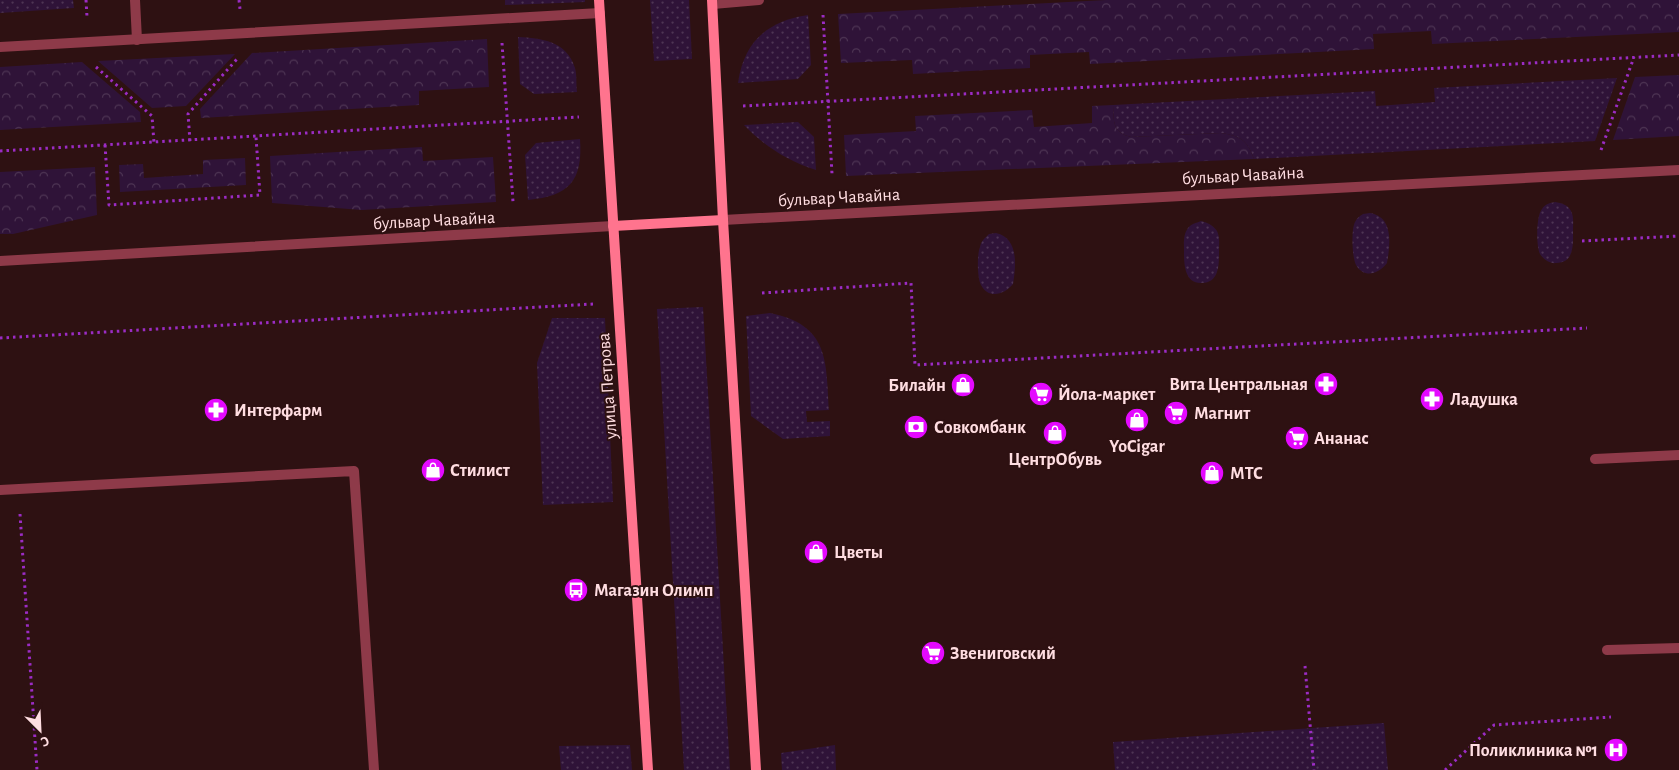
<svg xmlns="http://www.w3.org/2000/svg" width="1679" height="770" font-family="'Alegreya Sans',sans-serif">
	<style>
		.grass { fill: url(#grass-dots) }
		.forest { fill: url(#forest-crowns) }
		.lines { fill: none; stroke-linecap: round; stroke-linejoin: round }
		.path { stroke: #9b2cc4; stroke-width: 3; stroke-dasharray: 2.5 4; stroke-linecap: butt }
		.service { stroke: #8e3a49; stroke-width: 10 }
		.minor { stroke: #8e3a49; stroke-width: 10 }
		.tertiary { stroke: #8e3a49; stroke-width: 10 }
		.secondary { stroke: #ff748e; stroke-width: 10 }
		.labels { text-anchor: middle; stroke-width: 4; stroke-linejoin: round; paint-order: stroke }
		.street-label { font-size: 18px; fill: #ffdde1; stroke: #2e1112 }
		.poi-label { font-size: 18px; font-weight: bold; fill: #ffdde1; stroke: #2e1112; text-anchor: start }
	</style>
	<defs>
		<pattern id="grass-dots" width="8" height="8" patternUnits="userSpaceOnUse" patternTransform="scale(1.25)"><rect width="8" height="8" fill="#2f1338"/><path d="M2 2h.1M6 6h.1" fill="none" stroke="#4e3554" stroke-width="1.8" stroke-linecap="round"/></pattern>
		<pattern id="forest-crowns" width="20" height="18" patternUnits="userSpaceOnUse" patternTransform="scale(1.25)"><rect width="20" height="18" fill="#2f1338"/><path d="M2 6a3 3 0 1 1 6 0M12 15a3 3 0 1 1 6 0" fill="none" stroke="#4e3554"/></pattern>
	</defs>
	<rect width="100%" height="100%" fill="#2e1112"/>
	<g class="grass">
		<path d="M0 0H73L74 8 0 13Z"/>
		<path d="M505 0H585V2L505 5Z"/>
		<path d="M650 0H689L692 59 654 61Z"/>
		<path d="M808 15 811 65 798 79 738 83C744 41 768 21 808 15Z"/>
		<path d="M518 37C541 38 567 41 575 68 577 75 576 84 577 92L534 94 520 84Z"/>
		<path d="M1617 78 1595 141 1254 159C1247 140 1241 136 1221 133L1131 137C1112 132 1114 122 1113 105L1375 91 1376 106 1435 102 1434 88Z"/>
		<path d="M798 122 814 137 816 170C788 161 764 146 744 125Z"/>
		<path d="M580 139C583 181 569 196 528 200L525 155 536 143Z"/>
		<path d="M1555 202C1562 203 1568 205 1571 211 1574 217 1573 224 1573 230 1573 243 1575 263 1556 263 1550 264 1543 259 1540 254 1536 246 1536 216 1542 209 1545 204 1550 203 1555 202Z"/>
		<path d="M1370 213C1394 217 1390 245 1387 263 1379 274 1364 279 1356 265 1352 257 1351 230 1355 222 1357 218 1360 216 1363 214Z"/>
		<path d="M1201 221C1208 223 1213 225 1217 231 1220 237 1219 244 1219 250 1219 263 1220 283 1202 283 1184 284 1184 263 1184 251 1184 243 1183 235 1188 228 1191 224 1196 223 1201 221Z"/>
		<path d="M996 233C1019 238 1016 266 1013 284 1005 294 989 300 981 285 977 278 977 254 980 247 981 241 985 238 989 234Z"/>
		<path d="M703 307 730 770H684L657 309Z"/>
		<path d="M770 313C829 325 826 360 829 410L806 411 807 422 830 421V436L783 439 751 416 746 316Z"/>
		<path d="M552 318H605L613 502 543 505 537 363Z"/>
		<path d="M1384 723 1388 770H1115L1113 742Z"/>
		<path d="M630 745 632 770H561L559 746Z"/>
		<path d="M835 745 836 770H782L781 753Z"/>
	</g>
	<g class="forest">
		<path d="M1106 0H1679V32L1432 44 1431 31 1373 34 1374 49 1090 64 1089 52 1030 55V68L913 74 912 60 841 63 838 14Z"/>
		<path d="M487 39 489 87 419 91V105L201 118 200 109 252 53Z"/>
		<path d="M235 54 186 106 152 108 98 61Z"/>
		<path d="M82 62 140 112 141 122 0 130V67Z"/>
		<path d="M1679 75V136L1613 140 1635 77Z"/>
		<path d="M1113 105C1114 122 1112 132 1131 137L1221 133C1241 136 1247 140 1254 159L846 176 844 135 916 131 915 116 1032 110 1034 127 1092 123V106Z"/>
		<path d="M422 147 423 161 493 157 496 202 362 210 272 203 270 156Z"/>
		<path d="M245 158 246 185 120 192 119 165 143 164 144 178 203 174V160Z"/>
		<path d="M95 167 97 215 13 234H0V172Z"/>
	</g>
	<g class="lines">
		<g class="path">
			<path d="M86 0 87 17"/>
			<path d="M239 0 240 9"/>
			<path d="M823 15 832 174"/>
			<path d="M502 43 513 202"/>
			<path d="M96 67 152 116 154 143"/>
			<path d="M743 106 1679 55"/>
			<path d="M190 141 188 114 237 59"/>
			<path d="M105 145 109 205 260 195 256 137"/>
			<path d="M1601 150 1634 57"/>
			<path d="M0 151 579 117"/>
			<path d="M1582 241 1679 236"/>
			<path d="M762 293 911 283 915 365 1587 328"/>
			<path d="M0 338 593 304"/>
			<path d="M20 514 37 770"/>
			<path d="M1305 666 1314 770"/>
			<path d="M1445 770 1494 725 1611 717"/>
		</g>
		<g class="service">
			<path d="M135 0 137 40"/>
			<path d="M1595 459 1679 455"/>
			<path d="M0 490 354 471 374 770"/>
			<path d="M1607 650 1679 648"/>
		</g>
		<g class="minor">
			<path d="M713 4 759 0"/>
			<path d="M0 47 600 13"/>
		</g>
		<g class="tertiary">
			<path d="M723 220 1679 170"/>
			<path d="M0 261 613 226"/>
		</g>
		<g class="secondary">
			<path d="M599 0 648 770"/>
			<path d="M712 0 723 220 756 770"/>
			<path d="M613 226 723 220"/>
		</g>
	</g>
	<defs>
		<g id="pharmacy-disc" transform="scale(1.25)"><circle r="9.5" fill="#e409ff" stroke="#2e1112"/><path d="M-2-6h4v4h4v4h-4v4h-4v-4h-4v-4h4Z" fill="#fff"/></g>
		<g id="shop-disc" transform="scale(1.25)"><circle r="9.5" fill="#e409ff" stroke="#2e1112"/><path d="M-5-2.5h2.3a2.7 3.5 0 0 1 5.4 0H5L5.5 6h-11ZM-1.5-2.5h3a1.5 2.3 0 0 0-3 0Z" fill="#fff"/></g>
		<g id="supermarket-disc" transform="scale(1.25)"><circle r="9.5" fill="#e409ff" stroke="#2e1112"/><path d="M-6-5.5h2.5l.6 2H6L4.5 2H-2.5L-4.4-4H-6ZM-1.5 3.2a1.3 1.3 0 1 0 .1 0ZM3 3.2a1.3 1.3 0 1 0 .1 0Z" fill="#fff"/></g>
		<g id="bank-disc" transform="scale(1.25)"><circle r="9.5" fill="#e409ff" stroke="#2e1112"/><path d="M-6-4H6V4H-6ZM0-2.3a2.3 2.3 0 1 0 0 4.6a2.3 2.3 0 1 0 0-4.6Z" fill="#fff"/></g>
		<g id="bus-disc" transform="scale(1.25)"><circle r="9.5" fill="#e409ff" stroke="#2e1112"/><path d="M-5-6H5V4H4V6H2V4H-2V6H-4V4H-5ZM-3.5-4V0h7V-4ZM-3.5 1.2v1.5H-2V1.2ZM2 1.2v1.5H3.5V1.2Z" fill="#fff"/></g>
		<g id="hospital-disc" transform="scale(1.25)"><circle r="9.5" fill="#e409ff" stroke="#2e1112"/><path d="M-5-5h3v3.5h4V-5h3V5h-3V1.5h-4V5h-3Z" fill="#fff"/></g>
	</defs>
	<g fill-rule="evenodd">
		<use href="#pharmacy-disc" x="1326" y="384"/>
		<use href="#shop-disc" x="963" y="385"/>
		<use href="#supermarket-disc" x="1041" y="394"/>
		<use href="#pharmacy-disc" x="1432" y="399"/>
		<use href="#pharmacy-disc" x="216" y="410"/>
		<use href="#supermarket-disc" x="1176" y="413"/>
		<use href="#shop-disc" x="1137" y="420"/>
		<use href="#bank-disc" x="916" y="427"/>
		<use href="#shop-disc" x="1055" y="433"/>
		<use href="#supermarket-disc" x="1297" y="438"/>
		<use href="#shop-disc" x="433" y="470"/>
		<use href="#shop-disc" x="1212" y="473"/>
		<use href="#shop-disc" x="816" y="552"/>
		<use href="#bus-disc" x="576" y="590"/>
		<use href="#supermarket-disc" x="933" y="653"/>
		<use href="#hospital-disc" x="1616" y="750"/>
	</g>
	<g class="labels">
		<g class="street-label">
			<text transform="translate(1243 175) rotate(-3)" y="6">бульвар Чавайна</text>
			<text transform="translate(839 197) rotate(-3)" y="6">бульвар Чавайна</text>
			<text transform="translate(434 220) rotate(-3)" y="6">бульвар Чавайна</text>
			<text transform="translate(607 386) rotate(-94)" y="6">улица Петрова</text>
		</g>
		<g class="poi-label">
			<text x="1308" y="390" text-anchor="end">Вита Центральная</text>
			<text x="946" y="391" text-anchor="end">Билайн</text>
			<text x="1058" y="400">Йола-маркет</text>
			<text x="1450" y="405">Ладушка</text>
			<text x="234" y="416">Интерфарм</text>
			<text x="1194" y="419">Магнит</text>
			<text x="934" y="433">Совкомбанк</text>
			<text x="1314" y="444">Ананас</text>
			<text x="1137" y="452" text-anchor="middle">YoCigar</text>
			<text x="1055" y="465" text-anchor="middle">ЦентрОбувь</text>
			<text x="450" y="476">Стилист</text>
			<text x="1230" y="479">МТС</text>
			<text x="834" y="558">Цветы</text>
			<text x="594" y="596">Магазин Олимп</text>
			<text x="950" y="659">Звениговский</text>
			<text x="1598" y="756" text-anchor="end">Поликлиника №1</text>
		</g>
	</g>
	<g transform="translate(40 730) rotate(156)" stroke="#2e1112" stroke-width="4" paint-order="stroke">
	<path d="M0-4L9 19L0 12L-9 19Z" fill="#ffdde1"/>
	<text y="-8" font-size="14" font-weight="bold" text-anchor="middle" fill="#ffdde1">С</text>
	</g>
</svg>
